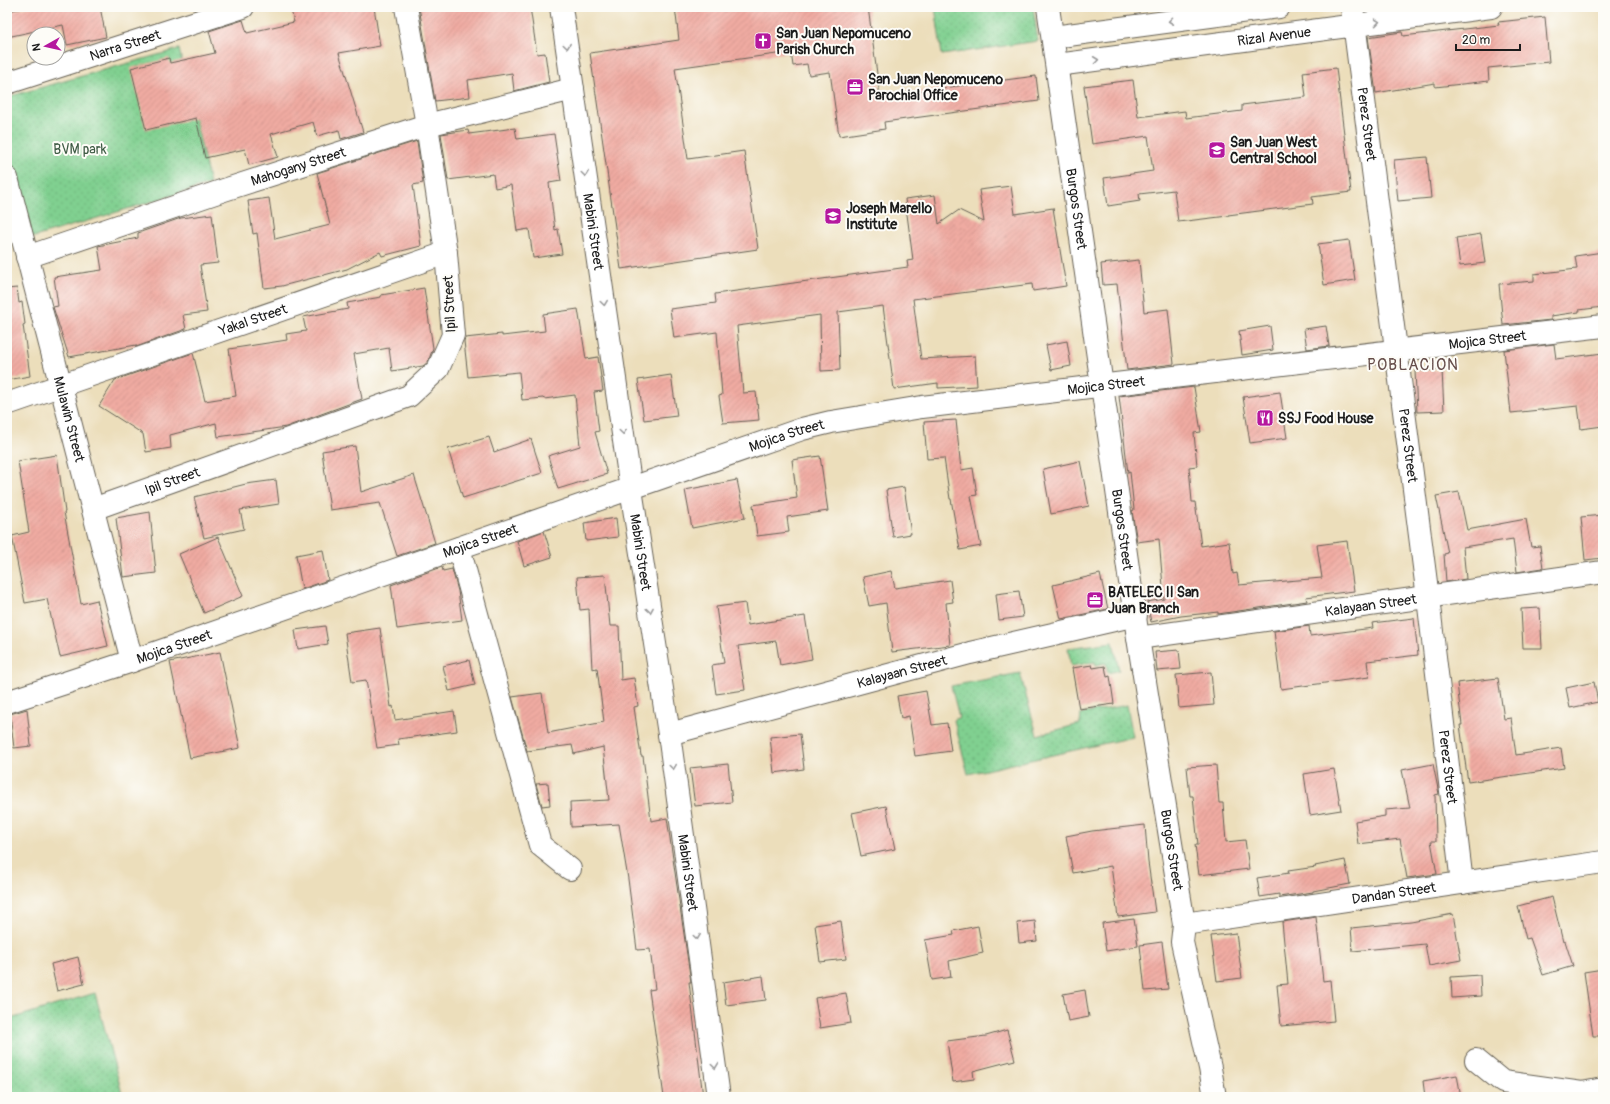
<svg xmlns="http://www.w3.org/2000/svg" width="1610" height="1104" font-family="Pangolin,sans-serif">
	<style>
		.grass { fill: url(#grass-dots); stroke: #4e7656 }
		.building { fill: url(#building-hatch) }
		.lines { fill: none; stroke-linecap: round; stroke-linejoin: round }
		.minor-casing { stroke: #656054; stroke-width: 24 }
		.minor { stroke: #fff; stroke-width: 22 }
		.oneway { stroke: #999 }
		.labels { text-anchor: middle; stroke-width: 4; stroke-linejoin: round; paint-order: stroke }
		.poi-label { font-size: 14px; font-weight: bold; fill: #1c1c1c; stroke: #fdfcf7; text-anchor: start }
		.street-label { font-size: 14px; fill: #1c1c1c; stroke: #fdfcf7 }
		.park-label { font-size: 14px; fill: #3f5b45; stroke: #fdfcf7 }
		.quarter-label { font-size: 16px; letter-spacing: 1px; fill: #664e4b; stroke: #fdfcf7 }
	</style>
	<defs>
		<pattern id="grass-dots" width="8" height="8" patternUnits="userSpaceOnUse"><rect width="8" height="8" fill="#80d090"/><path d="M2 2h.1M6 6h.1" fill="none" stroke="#6eb27c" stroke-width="1.8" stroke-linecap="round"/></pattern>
		<pattern id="building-hatch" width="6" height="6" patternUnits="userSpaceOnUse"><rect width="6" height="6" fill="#f0aba2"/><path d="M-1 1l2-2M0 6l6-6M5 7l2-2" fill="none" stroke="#cd938b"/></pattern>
	</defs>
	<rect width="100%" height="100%" fill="#fdfcf7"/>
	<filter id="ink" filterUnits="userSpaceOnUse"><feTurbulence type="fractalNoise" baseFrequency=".025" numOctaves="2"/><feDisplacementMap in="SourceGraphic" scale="8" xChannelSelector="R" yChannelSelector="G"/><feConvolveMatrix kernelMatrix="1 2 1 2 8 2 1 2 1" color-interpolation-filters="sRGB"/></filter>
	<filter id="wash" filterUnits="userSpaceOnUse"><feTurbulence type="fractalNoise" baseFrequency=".012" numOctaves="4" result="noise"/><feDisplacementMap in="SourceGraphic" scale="16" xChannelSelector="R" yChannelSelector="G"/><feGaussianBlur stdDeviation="0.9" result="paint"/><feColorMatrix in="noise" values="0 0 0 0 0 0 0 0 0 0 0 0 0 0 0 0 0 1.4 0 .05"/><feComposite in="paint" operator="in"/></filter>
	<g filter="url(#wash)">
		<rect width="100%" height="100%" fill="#ecdebb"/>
		<g class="grass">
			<path d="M935 7H1033L1038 41 942 55Z"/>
			<path d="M179 49 210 184 31 238 7 151V97Z"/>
			<path d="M1113 642 1119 670 1108 673 1106 663 1096 665 1095 662 1071 666 1068 648Z"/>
			<path d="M1020 673 1037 735 1080 724 1081 714 1127 705 1133 737 968 774 954 720 959 717 951 686Z"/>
			<path d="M95 993 123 1097H7V1020Z"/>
		</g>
		<g id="blocks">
			<g class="building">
				<path d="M29 7H100L106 37 67 45 63 25 7 37V11Z"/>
				<path d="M307 7H374L380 46 339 53 363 132 341 139 339 130 317 136 313 122 271 134 278 157 249 165 245 149 205 158 196 118 146 130 131 68 169 58 170 63 215 53 209 31 243 20 247 33 294 22 291 10Z"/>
				<path d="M419 7H530L537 54 545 53 549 82 514 91 512 73 468 80 470 97 435 101Z"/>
				<path d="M675 7H868L880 96 1036 76 1039 101 884 122 885 129 839 136 830 72 809 75 807 64 793 66 791 52 675 68 688 159 744 151 758 249 621 269 590 53 679 40Z"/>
				<path d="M1545 17 1549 62 1488 68 1489 81 1435 87V83L1376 93 1368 37 1402 32 1403 36 1499 25 1498 22Z"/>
				<path d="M1336 68 1351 192 1312 197 1313 204 1228 215V216L1178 222 1174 190 1139 194 1140 201 1108 206 1104 178 1153 171 1148 136 1092 144 1084 86 1133 80 1138 117 1185 111 1186 118 1242 111V105L1306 97 1303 72Z"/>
				<path d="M515 128 517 139 554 134 561 181 549 183 555 230 558 229 562 254 533 258 529 229 517 231 511 185 495 188 493 174 448 180 441 134 468 130 469 134Z"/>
				<path d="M417 141 423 183 413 185 421 246 382 256 380 252 347 269 282 286 264 288 257 233 253 234 248 201 269 198 275 239 330 225 317 173Z"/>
				<path d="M1427 157 1431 198 1398 201 1394 160Z"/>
				<path d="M1011 186 1015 214 1053 208 1066 286 1033 291 1032 284 913 299 921 359 975 356 977 386 938 388V383L894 389 883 306 838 312 840 370 821 371 820 315 737 326 743 393 756 392 759 420 723 423 719 396 722 395 717 332 674 338 670 309 716 303 715 294 908 267 907 261 913 260 905 199 935 195 939 224 959 210 984 222 979 190Z"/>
				<path d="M212 214 218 263 200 265 207 312 183 315 186 329 136 347V345L69 357 53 307 58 306 54 277 102 270 98 246 138 238V233L181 218Z"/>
				<path d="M1481 234 1485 263 1460 266 1456 238Z"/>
				<path d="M1349 240 1355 280 1324 285 1318 244Z"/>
				<path d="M1603 252V307L1579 310V312L1551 316V320L1503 325 1499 284 1534 281V274L1577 269 1575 256Z"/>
				<path d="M1139 260 1144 312 1168 309 1174 364 1127 370 1117 284 1103 285 1101 264Z"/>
				<path d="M17 288 19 303 22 302 25 324 23 325 30 376 7 380V289Z"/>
				<path d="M424 288 433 348 428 362 423 366 392 371 389 348 354 354 362 399 286 427 218 437 216 423 170 435 171 448 146 452 143 434 99 406 115 380 193 353 205 401 236 396 229 349 287 340 286 334 306 331 303 317 348 309 347 303 381 297V295Z"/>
				<path d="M578 309 586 359 598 357 603 391 594 392 599 431 595 432 607 474 558 489 548 456 580 446 575 395 544 399 543 398 522 400 519 372 468 377 464 341 465 338 502 334V336L545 331 543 314Z"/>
				<path d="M1270 326 1273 350 1242 355 1239 331Z"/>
				<path d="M1326 326 1329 346 1307 349 1304 329Z"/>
				<path d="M1067 341 1071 366 1051 370 1046 345Z"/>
				<path d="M1554 344 1556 359 1603 353V426L1581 429 1578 406 1511 413 1504 350Z"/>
				<path d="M1442 370 1444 411 1417 412 1415 371Z"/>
				<path d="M671 375 677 416 644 420 638 380Z"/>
				<path d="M1194 387 1201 432 1194 433 1197 466 1189 467 1192 502H1195L1201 546 1229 542 1233 574 1237 573 1239 585 1322 578 1317 545 1347 541 1354 591 1306 597 1307 601 1218 614V612L1181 616 1151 622 1147 602 1164 599 1159 539 1137 542 1132 511 1134 510 1130 472 1128 473 1119 396Z"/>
				<path d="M1280 392 1287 438 1250 443 1243 397Z"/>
				<path d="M956 420 961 470 973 468 977 495 971 496 981 546 960 550 951 499H950L944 458 927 459 924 422Z"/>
				<path d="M489 437 494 452 531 439 542 473 463 498 448 449Z"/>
				<path d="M355 446 361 492 414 475 435 543 397 556 380 503 330 510 322 451Z"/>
				<path d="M57 455 65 512H64L81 604 97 600 108 646 60 657 47 599 25 603 12 536 29 532 18 461Z"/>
				<path d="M820 456 828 511 787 517 789 532 757 536 753 505 797 498 792 460Z"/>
				<path d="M1080 461 1089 506 1051 514 1043 469Z"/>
				<path d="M276 480 279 504 240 510 244 529 204 538 194 497 246 484Z"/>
				<path d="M737 480 745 518 692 528 685 490Z"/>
				<path d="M904 487 911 534 893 537 886 490Z"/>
				<path d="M1459 492 1467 530 1526 519 1531 547 1540 546 1543 568 1517 572 1513 539 1463 547 1466 579 1446 582 1444 554 1448 553 1436 496Z"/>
				<path d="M150 512 156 573 123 577 116 518Z"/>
				<path d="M1603 515V558L1585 560 1581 517Z"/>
				<path d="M616 518 618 537 586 541 584 523Z"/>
				<path d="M544 531 552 557 524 566 517 541Z"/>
				<path d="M218 537 243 596 204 613 179 554Z"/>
				<path d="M323 550 328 580 302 589 296 555Z"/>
				<path d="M442 567 443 571 452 569 458 591 462 620 397 629 391 585Z"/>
				<path d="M891 571 895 588 950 580 953 602 946 603 950 645 892 652 886 603 869 606 863 577Z"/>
				<path d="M1100 574 1108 609 1061 619 1053 585Z"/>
				<path d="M605 575 610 626H619L621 680 634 678 638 706 634 707 641 756H643L651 821 667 818 691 982H689L703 1097H664L649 990 655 989 650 949 637 950 628 879 619 824 571 827 570 802 609 800 603 747 574 754 572 745 527 751 512 697 542 693 548 733 604 722 597 668 592 669 589 609 580 610 577 577Z"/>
				<path d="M1019 591 1023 617 999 620 996 594Z"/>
				<path d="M745 603 748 625 805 616 812 659 780 665 776 641 738 646 745 690 716 694 712 665 724 663 716 607Z"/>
				<path d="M1540 608 1542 648H1523L1521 609Z"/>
				<path d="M1414 618 1418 655 1367 661 1369 677 1281 689 1274 631 1309 626 1310 636 1373 628 1372 623Z"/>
				<path d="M325 626 328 644 298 649 295 630Z"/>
				<path d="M380 628 391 707 393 706 395 720 454 711 457 731 398 739 399 745 377 748 366 680 352 682 345 633Z"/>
				<path d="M1179 650 1181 669 1157 671 1155 652Z"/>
				<path d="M220 652 240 748 190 758 170 662Z"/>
				<path d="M469 660 475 685 449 691 443 666Z"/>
				<path d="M1092 665 1093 668 1105 666 1107 677 1110 676 1114 704 1079 709 1072 668Z"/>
				<path d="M1211 672 1214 705 1179 708 1176 675Z"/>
				<path d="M1498 678 1504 719 1511 718 1516 755 1561 748 1564 768 1468 782 1460 725H1462L1457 683Z"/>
				<path d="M1594 682 1598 702 1570 708 1566 688Z"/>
				<path d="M926 691 932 725 947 723 951 751 915 756 909 716 901 718 897 696Z"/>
				<path d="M27 709 31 746 14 748 10 714Z"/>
				<path d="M800 734 804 769 774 773 770 737Z"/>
				<path d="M728 764 732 802 695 806 690 768Z"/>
				<path d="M1433 764 1439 794 1435 795 1436 841H1431L1437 874 1407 878 1400 839 1358 844 1355 821 1385 816V810L1410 808 1402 770Z"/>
				<path d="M1216 765 1219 803H1223L1226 842 1245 840 1249 869 1199 875 1195 845H1198L1193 796H1190L1187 767Z"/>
				<path d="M1334 769 1341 810 1310 815 1304 774Z"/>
				<path d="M548 783 550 805 542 806 536 784Z"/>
				<path d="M886 806 895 849 861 856 852 813Z"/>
				<path d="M1145 825 1148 862 1155 912 1118 917 1111 866 1073 873 1066 836 1092 831Z"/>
				<path d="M1345 860 1350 884 1313 891V892L1279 897V894L1260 897 1257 878 1289 873 1288 871 1316 867 1315 866Z"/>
				<path d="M1552 897 1563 942 1565 941 1573 966 1543 975 1530 938 1526 939 1518 906Z"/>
				<path d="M1453 914 1461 960 1429 966 1425 944 1353 951 1351 928 1411 922Z"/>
				<path d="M1316 917 1323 981 1330 980 1334 1021 1281 1026 1277 985 1288 984 1282 922Z"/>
				<path d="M1134 919 1138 946 1106 951 1102 923Z"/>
				<path d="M841 921 846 959 820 962 815 925Z"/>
				<path d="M1035 921 1037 941 1019 943 1017 923Z"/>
				<path d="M978 926 983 953 949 961 951 977 932 980 925 940 954 935 953 931Z"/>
				<path d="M1236 933 1242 978 1217 981 1211 936Z"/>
				<path d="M1162 942 1168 989 1145 991 1140 945Z"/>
				<path d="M78 957 84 984 57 991 51 964Z"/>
				<path d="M1603 969V1036H1593L1584 972Z"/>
				<path d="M1480 975 1481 996 1452 998 1451 977Z"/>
				<path d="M763 976 766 1000 726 1005 723 982Z"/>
				<path d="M1085 990 1089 1017 1068 1021 1063 994Z"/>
				<path d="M846 993 851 1023 820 1028 815 998Z"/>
				<path d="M1007 1030 1015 1060 973 1071 974 1079 953 1082 947 1041 986 1036Z"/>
				<path d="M1457 1075 1461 1097H1425L1423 1081Z"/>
			</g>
		</g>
	</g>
	<g filter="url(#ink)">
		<use href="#blocks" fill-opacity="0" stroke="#656054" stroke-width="1"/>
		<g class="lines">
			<g class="minor-casing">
				<g id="minor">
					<path id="s1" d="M561 7 631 489 669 734 719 1097"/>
					<path id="s2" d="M1048 7 1138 638 1184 924 1182 942 1210 1068 1215 1097"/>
					<path id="s3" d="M1352 7 1428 598 1462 883"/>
					<path d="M1053 37 1279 7"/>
					<path id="s4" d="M1057 65 1491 7"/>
					<path id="s5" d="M7 83 243 7"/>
					<path id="s6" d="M7 178 132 661"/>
					<path id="s7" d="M27 257 224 190 427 125 573 89"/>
					<path id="s8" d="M7 404 446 253"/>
					<path id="s9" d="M93 509 409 396 438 369 453 335 446 253 427 125 406 7"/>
					<path d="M459 548 540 845 570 869"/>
					<path id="s10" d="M1138 638 1603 572"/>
					<path id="s11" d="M7 702 132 661 802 429 831 422 922 407 1603 326"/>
					<path id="s12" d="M669 734 970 653 1136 615"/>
					<path id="s13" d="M1184 924 1603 862"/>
					<path d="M1476 1060 1503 1082 1582 1093 1603 1089"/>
				</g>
			</g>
			<use href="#minor" class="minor"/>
		</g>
		<defs><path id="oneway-chevron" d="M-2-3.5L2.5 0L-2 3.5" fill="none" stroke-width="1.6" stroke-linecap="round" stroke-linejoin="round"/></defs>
		<g class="oneway">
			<use href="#oneway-chevron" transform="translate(1171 21) rotate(173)"/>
			<use href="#oneway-chevron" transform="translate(1377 22) rotate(-8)"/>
			<use href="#oneway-chevron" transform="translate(567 46) rotate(82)"/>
			<use href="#oneway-chevron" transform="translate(1096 60) rotate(-7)"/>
			<use href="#oneway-chevron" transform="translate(585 174) rotate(82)"/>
			<use href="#oneway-chevron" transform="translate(604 303) rotate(82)"/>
			<use href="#oneway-chevron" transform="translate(623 432) rotate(82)"/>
			<use href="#oneway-chevron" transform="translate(650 610) rotate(81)"/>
			<use href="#oneway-chevron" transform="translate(673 767) rotate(82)"/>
			<use href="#oneway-chevron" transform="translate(697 937) rotate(82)"/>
			<use href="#oneway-chevron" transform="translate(715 1066) rotate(82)"/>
		</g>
	</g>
	<defs>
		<g id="church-square" transform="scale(0.9)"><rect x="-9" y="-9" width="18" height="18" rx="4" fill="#b5179e" stroke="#fdfcf7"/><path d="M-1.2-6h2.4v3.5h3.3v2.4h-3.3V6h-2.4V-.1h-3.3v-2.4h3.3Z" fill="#fff"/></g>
		<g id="office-square" transform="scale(0.9)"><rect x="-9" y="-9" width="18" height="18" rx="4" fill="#b5179e" stroke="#fdfcf7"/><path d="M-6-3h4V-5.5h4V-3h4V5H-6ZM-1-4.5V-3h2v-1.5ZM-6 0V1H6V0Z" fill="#fff"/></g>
		<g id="school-square" transform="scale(0.9)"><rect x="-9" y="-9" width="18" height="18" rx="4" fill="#b5179e" stroke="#fdfcf7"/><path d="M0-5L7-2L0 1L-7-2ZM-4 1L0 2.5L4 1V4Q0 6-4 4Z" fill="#fff"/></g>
		<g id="restaurant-square" transform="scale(0.9)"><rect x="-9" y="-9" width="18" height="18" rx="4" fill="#b5179e" stroke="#fdfcf7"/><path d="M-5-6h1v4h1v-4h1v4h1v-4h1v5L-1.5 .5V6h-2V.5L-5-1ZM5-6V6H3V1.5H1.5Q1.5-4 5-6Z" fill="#fff"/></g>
	</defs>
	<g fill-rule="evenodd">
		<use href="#church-square" x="763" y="41"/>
		<use href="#office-square" x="855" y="87"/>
		<use href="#school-square" x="1217" y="150"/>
		<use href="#school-square" x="833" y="216"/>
		<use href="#restaurant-square" x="1265" y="418"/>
		<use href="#office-square" x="1095" y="600"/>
	</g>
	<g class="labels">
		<g class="poi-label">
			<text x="776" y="38">San Juan Nepomuceno<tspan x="776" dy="16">Parish Church</tspan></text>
			<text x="868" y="84">San Juan Nepomuceno<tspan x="868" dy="16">Parochial Office</tspan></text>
			<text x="1230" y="147">San Juan West<tspan x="1230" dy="16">Central School</tspan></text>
			<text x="846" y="213">Joseph Marello<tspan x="846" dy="16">Institute</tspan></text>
			<text x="1278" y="423">SSJ Food House</text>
			<text x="1108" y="597">BATELEC II San<tspan x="1108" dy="16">Juan Branch</tspan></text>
		</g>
		<g class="street-label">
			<text dy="5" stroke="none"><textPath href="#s4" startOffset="219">Rizal Avenue</textPath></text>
			<text dy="5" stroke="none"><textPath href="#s5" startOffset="124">Narra Street</textPath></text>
			<text dy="5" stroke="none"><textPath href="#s3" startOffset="118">Perez Street</textPath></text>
			<text dy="5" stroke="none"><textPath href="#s7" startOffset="286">Mahogany Street</textPath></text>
			<text dy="5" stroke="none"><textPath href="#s2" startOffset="204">Burgos Street</textPath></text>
			<text dy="5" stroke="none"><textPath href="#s1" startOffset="227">Mabini Street</textPath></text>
			<text transform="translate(449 304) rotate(-93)" y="5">Ipil Street</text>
			<text dy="5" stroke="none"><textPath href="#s8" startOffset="260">Yakal Street</textPath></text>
			<text dy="5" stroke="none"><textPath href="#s11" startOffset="1532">Mojica Street</textPath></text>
			<text dy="5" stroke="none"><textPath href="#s11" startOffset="1148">Mojica Street</textPath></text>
			<text dy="5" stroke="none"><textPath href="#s6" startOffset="249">Mulawin Street</textPath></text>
			<text dy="5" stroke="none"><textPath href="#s11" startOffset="824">Mojica Street</textPath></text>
			<text dy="5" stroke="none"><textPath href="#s3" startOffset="442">Perez Street</textPath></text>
			<text dy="5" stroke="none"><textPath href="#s9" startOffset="84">Ipil Street</textPath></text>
			<text dy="5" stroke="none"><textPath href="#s2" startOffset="528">Burgos Street</textPath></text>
			<text dy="5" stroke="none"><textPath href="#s11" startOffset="500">Mojica Street</textPath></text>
			<text dy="5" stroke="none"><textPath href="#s1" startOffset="551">Mabini Street</textPath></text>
			<text dy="5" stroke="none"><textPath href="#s10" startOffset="235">Kalayaan Street</textPath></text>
			<text dy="5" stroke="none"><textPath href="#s11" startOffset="176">Mojica Street</textPath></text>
			<text dy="5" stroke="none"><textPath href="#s12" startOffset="241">Kalayaan Street</textPath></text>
			<text dy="5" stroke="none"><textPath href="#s3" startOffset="766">Perez Street</textPath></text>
			<text dy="5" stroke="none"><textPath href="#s2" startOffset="852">Burgos Street</textPath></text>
			<text dy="5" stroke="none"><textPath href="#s1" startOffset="875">Mabini Street</textPath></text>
			<text dy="5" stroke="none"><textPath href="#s13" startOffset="212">Dandan Street</textPath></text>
		</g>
		<g class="park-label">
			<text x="80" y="154">BVM park</text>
		</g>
		<g class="quarter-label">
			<text x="1413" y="370">POBLACION</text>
		</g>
	</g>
	<rect width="1610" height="1104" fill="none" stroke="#fdfcf7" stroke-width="24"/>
	<g transform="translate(46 46) rotate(262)"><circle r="19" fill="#fdfcf7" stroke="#a3a29f"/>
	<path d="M0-3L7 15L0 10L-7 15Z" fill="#b5179e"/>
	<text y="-6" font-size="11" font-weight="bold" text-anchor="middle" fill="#1c1c1c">N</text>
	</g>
	<path d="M1456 44v6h64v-6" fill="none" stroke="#1c1c1c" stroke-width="2"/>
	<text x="1462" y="44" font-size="12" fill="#1c1c1c" stroke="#fdfcf7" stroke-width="3" paint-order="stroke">20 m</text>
</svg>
